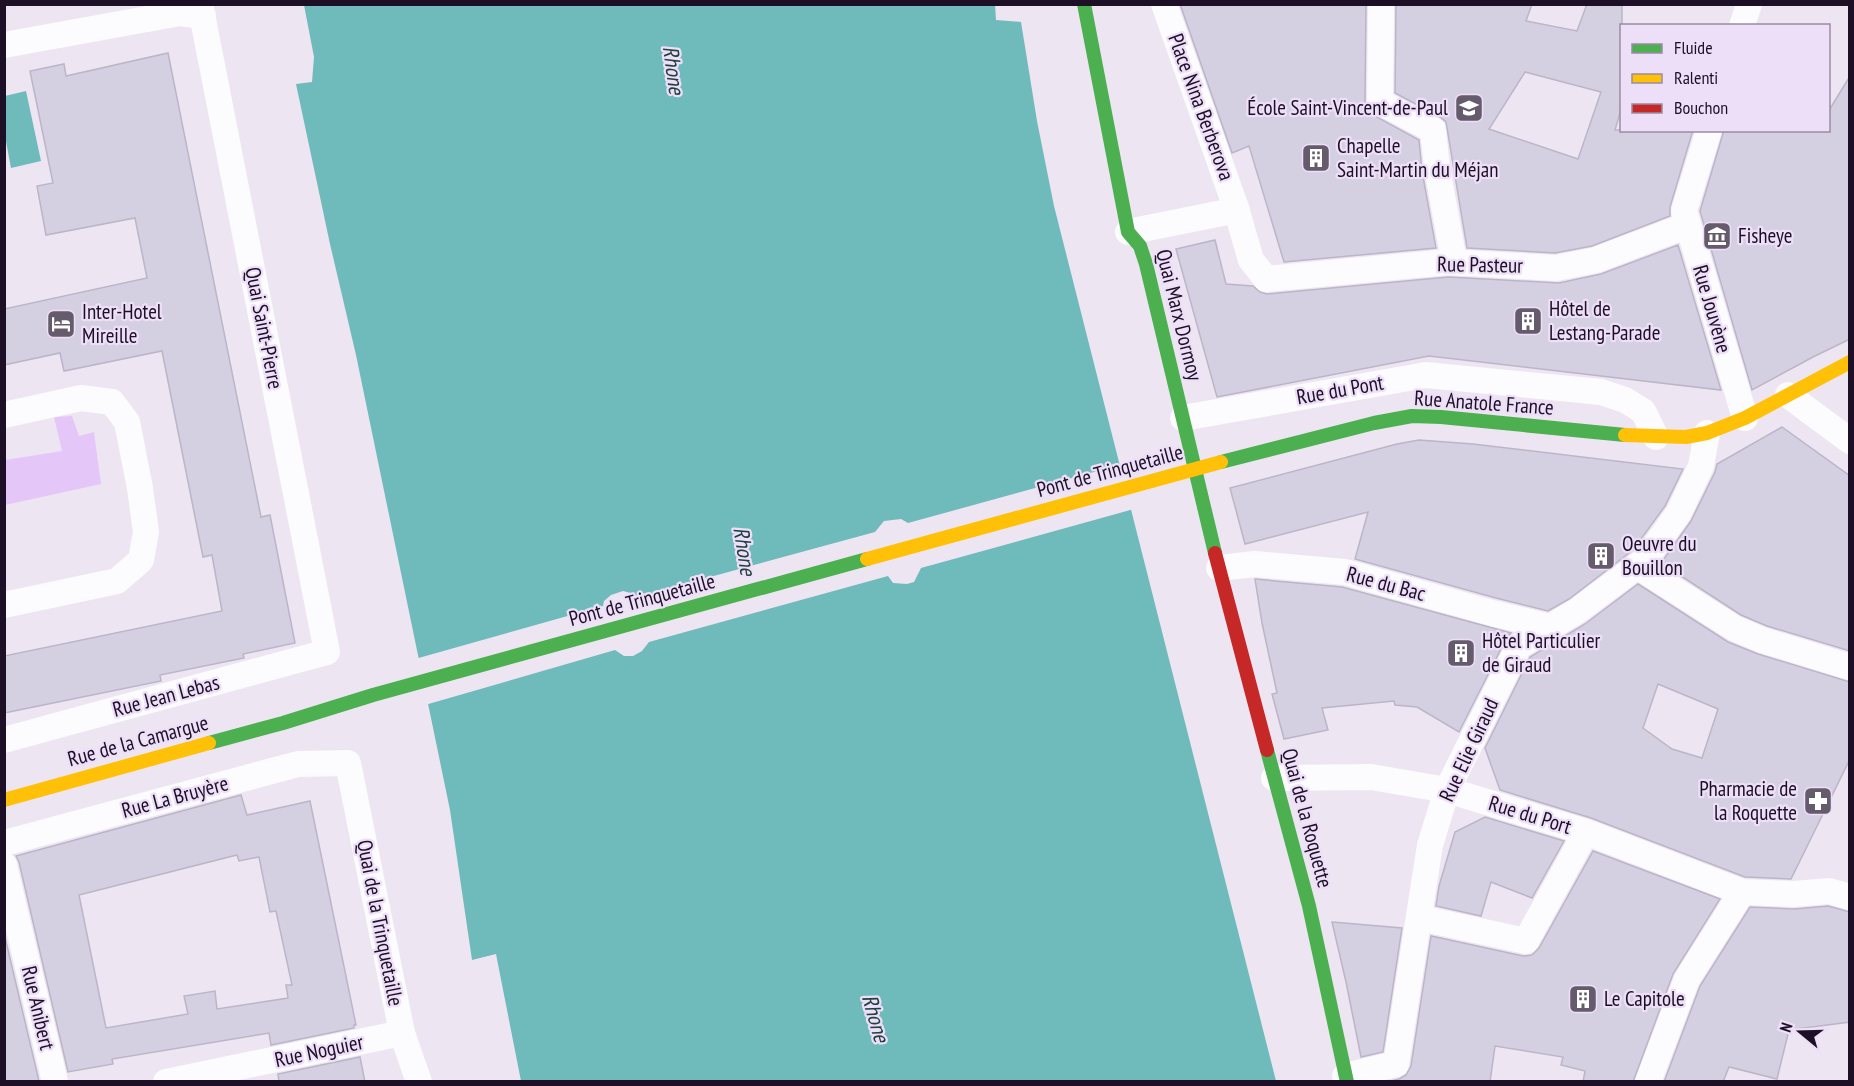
<svg xmlns="http://www.w3.org/2000/svg" width="1854" height="1086" font-family="'PT Sans Narrow',sans-serif">
	<style>
		.green { fill: #e5c6f9 }
		.water { fill: #6fbabb }
		.pier { fill: #ede5f2 }
		.building { fill: #d5cfe2; stroke: #bcb5c8; stroke-width: 1.5; fill-rule: evenodd }
		.lines { fill: none; stroke-linecap: round; stroke-linejoin: round }
		.street { stroke: #fcfbfd; stroke-width: 26 }
		.fast { stroke: #4caf50; stroke-width: 14 }
		.slow { stroke: #ffc107; stroke-width: 14 }
		.jam { stroke: #c62828; stroke-width: 14 }
		.labels { text-anchor: middle; stroke-width: 4.5; stroke-linejoin: round; paint-order: stroke }
		.street-label { font-size: 21px; fill: #1d0f25; stroke: #eedff8 }
		.poi-label { font-size: 21px; fill: #1d0f25; stroke: #eedff8; text-anchor: start }
		.water-label { font-size: 22px; font-style: italic; fill: #214140; stroke: #eedff8 }
	</style>
	<rect width="100%" height="100%" fill="#ede5f2"/>
	<path class="green" d="M72 416 79 436 94 432 101 484 5 505V460L62 451 54 417Z"/>
	<g class="water">
		<path d="M995 4 996 20 1021 22 1037 121 1054 206 1276 1081H521L496 954 472 960 450 810 356 355 330 244 296 84 312 82 314 57 304 5Z"/>
		<path d="M26 91 41 161 11 168 5 136V96Z"/>
	</g>
	<path class="pier" d="M1123 464 1134 509 921 568 914 582 907 584 893 583 888 576 649 642 642 651 633 656H624L615 650 425 705 415 659 603 606 604 601 611 595 623 591 631 593 637 597 875 532 884 521 901 519 908 523Z"/>
	<g class="building">
		<path d="M1180 4H1366L1365 102 1367 109 1373 115 1419 140 1422 171 1436 248 1284 262 1249 146 1232 153Z"/>
		<path d="M1396 4H1532L1526 21 1577 31 1587 4H1622V106L1615 130H1693L1670 207V216L1592 246 1555 253 1467 248 1446 122 1440 117 1395 93ZM1525 72 1601 92 1578 159 1489 129Z"/>
		<path d="M168 53 261 517 270 515 295 643 243 654 244 658 160 675 161 681 4 713V656L222 611 212 555 203 557 162 351 64 371 60 353 4 365V309L147 278 135 218 46 235 37 186 53 183 30 71 64 64 66 76Z"/>
		<path d="M1850 76V339L1813 357 1752 390 1700 211 1724 130H1828V112Z"/>
		<path d="M1215 240 1226 284 1253 286 1260 292 1267 294 1448 277 1559 283 1601 274 1678 245 1721 390 1429 356 1217 397 1176 249Z"/>
		<path d="M1782 427 1850 476V651L1767 626 1741 615 1661 563 1691 521 1715 472 1717 464Z"/>
		<path d="M1419 440 1473 444 1683 469 1665 506 1633 550 1569 599 1548 611 1496 598 1355 559 1368 512 1245 544 1230 488 1397 444Z"/>
		<path d="M1255 579 1342 587 1511 633 1506 639 1459 732 1417 707 1395 705 1394 701 1322 708 1328 730 1284 739 1272 694 1277 693 1262 623Z"/>
		<path d="M1638 584 1728 642 1758 654 1850 682V759L1791 879 1745 877 1591 818 1500 790 1485 748 1530 657 1585 624ZM1658 684 1718 709 1702 758 1672 749 1643 728Z"/>
		<path d="M241 795 247 815 310 801 356 1025H354V1028L271 1045 269 1033 112 1059 113 1064 68 1072 19 862 16 856ZM237 855 239 861 259 857 270 912 276 911 292 985H286L288 998 217 1009 215 991 184 996 188 1014 106 1028 79 895Z"/>
		<path d="M1485 817 1564 841 1532 898 1491 882 1481 916 1436 906 1439 886 1455 832Z"/>
		<path d="M1593 851 1720 899 1673 974 1633 1082H1583L1585 1071 1561 1065 1563 1057 1495 1046 1490 1082H1387L1399 1079 1406 1075 1411 1066 1431 936 1523 956 1532 955 1539 948Z"/>
		<path d="M1828 906 1850 912V1022L1789 1030 1777 1079 1729 1067 1723 1082H1664L1700 986 1750 907 1794 909Z"/>
		<path d="M1332 922 1402 928 1383 1052 1361 1057 1346 982Z"/>
		<path d="M4 933 38 1077 39 1082H4Z"/>
		<path d="M360 1057 365 1082H279L278 1074Z"/>
	</g>
	<g class="lines">
		<g class="street">
			<path d="M1164 4 1235 205 1251 260 1266 279 1448 262 1556 268 1596 260 1688 225"/>
			<path d="M1381 4 1380 102 1433 130 1437 168 1452 250 1448 262"/>
			<path d="M1742 26 1749 4"/>
			<path d="M4 45 180 13 203 16"/>
			<path d="M1709 130 1684 211 1745 418"/>
			<path d="M1128 232 1237 210"/>
			<path d="M1788 395 1850 441"/>
			<path d="M4 415 81 398 112 402 127 422 140 488 146 532 141 560 117 581 4 605"/>
			<path d="M1183 418 1426 375 1601 392 1625 400 1643 411 1656 437"/>
			<path d="M1637 566 1734 628 1762 640 1850 667"/>
			<path d="M1219 568 1255 564 1345 572 1492 613 1550 627"/>
			<path d="M4 740 327 652 200 4"/>
			<path d="M1274 778 1371 777 1447 790 1586 832 1742 892 1794 894 1829 891 1850 897"/>
			<path d="M4 843 298 764 348 763 402 1033 419 1082"/>
			<path d="M4 865 55 1082"/>
			<path d="M1420 918 1526 941 1586 832"/>
			<path d="M1345 1076 1396 1064 1430 845 1447 790 1519 646 1577 611 1644 561 1678 514 1701 466 1707 433"/>
			<path d="M166 1082 402 1033"/>
			<path d="M1648 1082 1687 979 1742 892"/>
		</g>
		<g class="fast">
			<path d="M1084 4 1128 232 1140 246 1146 264 1215 553"/>
			<path d="M1221 462 1374 423 1412 416 1441 417 1625 435"/>
			<path d="M209 743 283 723 373 695 867 559"/>
			<path d="M1267 750 1309 906 1347 1082"/>
		</g>
		<g class="slow">
			<path d="M1625 435 1686 437 1707 433 1745 418 1850 362"/>
			<path d="M867 559 1221 462"/>
			<path d="M4 800 209 743"/>
		</g>
		<path class="jam" d="M1215 553 1267 750"/>
	</g>
	<defs>
		<g id="school-square" transform="scale(1.5)"><rect x="-9" y="-9" width="18" height="18" rx="4" fill="#665a6d" stroke="#eedff8"/><path d="M0-5L7-2L0 1L-7-2ZM-4 1L0 2.5L4 1V4Q0 6-4 4Z" fill="#fff"/></g>
		<g id="building-square" transform="scale(1.5)"><rect x="-9" y="-9" width="18" height="18" rx="4" fill="#665a6d" stroke="#eedff8"/><path d="M-4-6H4V6H1V3H-1V6H-4ZM-2.5-4.3h1.7v1.8h-1.7ZM.8-4.3h1.7v1.8H.8ZM-2.5-1h1.7V.8h-1.7ZM.8-1h1.7V.8H.8Z" fill="#fff"/></g>
		<g id="museum-square" transform="scale(1.5)"><rect x="-9" y="-9" width="18" height="18" rx="4" fill="#665a6d" stroke="#eedff8"/><path d="M0-6L6-3V-2H-6V-3ZM-5-1h2V3h-2ZM-1-1h2V3h-2ZM3-1h2V3H3ZM-6 4H6V6H-6Z" fill="#fff"/></g>
		<g id="hotel-square" transform="scale(1.5)"><rect x="-9" y="-9" width="18" height="18" rx="4" fill="#665a6d" stroke="#eedff8"/><path d="M-6-4.5h1.5V1H6V5H4.5V3h-9V5H-6ZM-4 0a1.8 1.8 0 1 1 3.6 0ZM.5 0V-2.5h3Q6-2.5 6 0Z" fill="#fff"/></g>
		<g id="pharmacy-square" transform="scale(1.5)"><rect x="-9" y="-9" width="18" height="18" rx="4" fill="#665a6d" stroke="#eedff8"/><path d="M-2-6h4v4h4v4h-4v4h-4v-4h-4v-4h4Z" fill="#fff"/></g>
	</defs>
	<g fill-rule="evenodd">
		<use href="#school-square" x="1469" y="108"/>
		<use href="#building-square" x="1316" y="158"/>
		<use href="#museum-square" x="1717" y="236"/>
		<use href="#building-square" x="1528" y="321"/>
		<use href="#hotel-square" x="61" y="324"/>
		<use href="#building-square" x="1601" y="556"/>
		<use href="#building-square" x="1461" y="653"/>
		<use href="#pharmacy-square" x="1818" y="801"/>
		<use href="#building-square" x="1583" y="999"/>
	</g>
	<g class="labels">
		<g class="street-label">
			<text transform="translate(1201 107) rotate(70)" y="7">Place Nina Berberova</text>
			<text transform="translate(1480 265) rotate(1)" y="7">Rue Pasteur</text>
			<text transform="translate(1712 309) rotate(74)" y="7">Rue Jouvène</text>
			<text transform="translate(1179 315) rotate(76)" y="7">Quai Marx Dormoy</text>
			<text transform="translate(264 328) rotate(79)" y="7">Quai Saint-Pierre</text>
			<text transform="translate(1340 390) rotate(-10)" y="7">Rue du Pont</text>
			<text transform="translate(1484 403) rotate(4)" y="7">Rue Anatole France</text>
			<text transform="translate(1110 471) rotate(-15)" y="7">Pont de Trinquetaille</text>
			<text transform="translate(1386 584) rotate(15)" y="7">Rue du Bac</text>
			<text transform="translate(642 600) rotate(-15)" y="7">Pont de Trinquetaille</text>
			<text transform="translate(166 696) rotate(-15)" y="7">Rue Jean Lebas</text>
			<text transform="translate(138 741) rotate(-15)" y="7">Rue de la Camargue</text>
			<text transform="translate(1469 750) rotate(-65)" y="7">Rue Elie Giraud</text>
			<text transform="translate(175 797) rotate(-15)" y="7">Rue La Bruyère</text>
			<text transform="translate(1530 815) rotate(17)" y="7">Rue du Port</text>
			<text transform="translate(1307 818) rotate(75)" y="7">Quai de la Roquette</text>
			<text transform="translate(380 923) rotate(79)" y="7">Quai de la Trinquetaille</text>
			<text transform="translate(38 1008) rotate(77)" y="7">Rue Anibert</text>
			<text transform="translate(319 1051) rotate(-12)" y="7">Rue Noguier</text>
		</g>
		<g class="poi-label">
			<text x="1448" y="115" text-anchor="end">École Saint-Vincent-de-Paul</text>
			<text x="1337" y="153">Chapelle<tspan x="1337" dy="24">Saint-Martin du Méjan</tspan></text>
			<text x="1738" y="243">Fisheye</text>
			<text x="1549" y="316">Hôtel de<tspan x="1549" dy="24">Lestang-Parade</tspan></text>
			<text x="82" y="319">Inter-Hotel<tspan x="82" dy="24">Mireille</tspan></text>
			<text x="1622" y="551">Oeuvre du<tspan x="1622" dy="24">Bouillon</tspan></text>
			<text x="1482" y="648">Hôtel Particulier<tspan x="1482" dy="24">de Giraud</tspan></text>
			<text x="1797" y="796" text-anchor="end">Pharmacie de<tspan x="1797" dy="24">la Roquette</tspan></text>
			<text x="1604" y="1006">Le Capitole</text>
		</g>
		<g class="water-label">
			<text transform="translate(674 70) rotate(82)" y="8">Rhone</text>
			<text transform="translate(745 551) rotate(81)" y="8">Rhone</text>
			<text transform="translate(876 1018) rotate(74)" y="8">Rhone</text>
		</g>
	</g>
	<rect width="1854" height="1086" fill="none" stroke="#1d0f25" stroke-width="12"/>
	<rect x="1620" y="24" width="210" height="108" fill="#eedff8" stroke="#9a8ca4" stroke-width="1.5"/>
	<rect x="1632" y="44" width="30" height="9" fill="#4caf50" stroke="#9a8ca4" stroke-width="1.5"/>
	<text x="1674" y="54" font-size="18" fill="#1d0f25">Fluide</text>
	<rect x="1632" y="74" width="30" height="9" fill="#ffc107" stroke="#9a8ca4" stroke-width="1.5"/>
	<text x="1674" y="84" font-size="18" fill="#1d0f25">Ralenti</text>
	<rect x="1632" y="104" width="30" height="9" fill="#c62828" stroke="#9a8ca4" stroke-width="1.5"/>
	<text x="1674" y="114" font-size="18" fill="#1d0f25">Bouchon</text>
	<g transform="translate(1800 1032) rotate(289)" stroke="#eedff8" stroke-width="4.5" paint-order="stroke">
	<path d="M0-4.5L10 22L0 15L-10 22Z" fill="#1d0f25"/>
	<text y="-9" font-size="16" font-weight="bold" text-anchor="middle" fill="#1d0f25">N</text>
	</g>
</svg>
